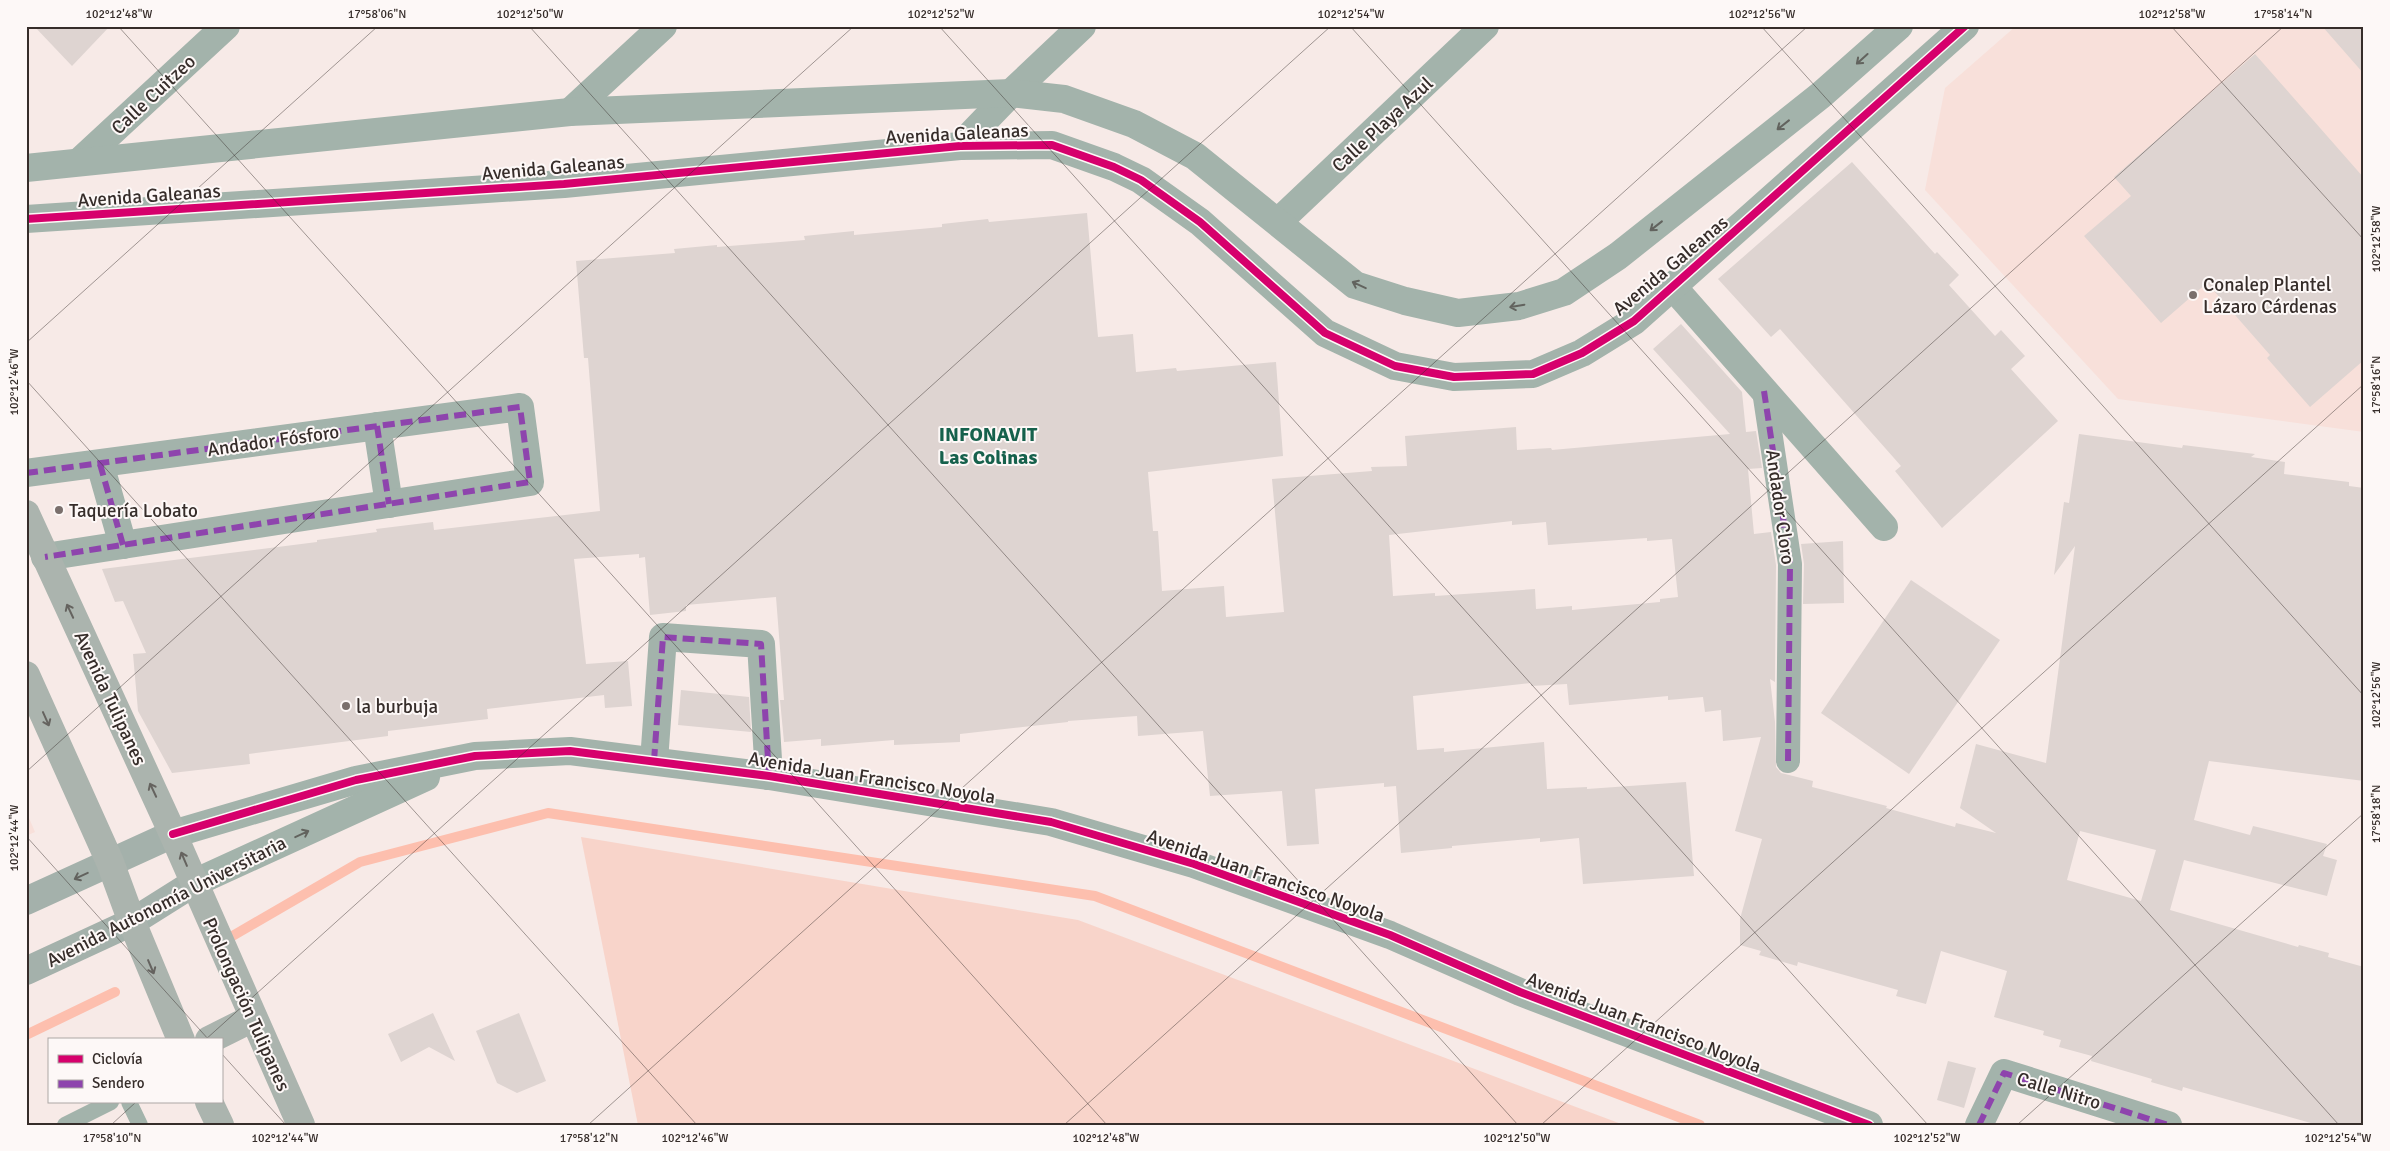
<svg xmlns="http://www.w3.org/2000/svg" width="2390" height="1151" font-family="Signika,sans-serif">
	<style>
		.built { fill: #f8e0da }
		.green { fill: #f8d4ca }
		.lines { fill: none; stroke-linecap: round; stroke-linejoin: round }
		.stream { stroke: #fdbfae; stroke-width: 10 }
		.building { fill: #ded4d1; fill-rule: evenodd }
		.service { stroke: #a3b3ab; stroke-width: 16 }
		.pedestrian { stroke: #a3b3ab; stroke-width: 24 }
		.minor { stroke: #a3b3ab; stroke-width: 28 }
		.tertiary { stroke: #a3b3ab; stroke-width: 28 }
		.secondary { stroke: #a4b1ab; stroke-width: 28 }
		.primary { stroke: #abb4ae; stroke-width: 28 }
		.quiet { stroke: #8e44ad; stroke-width: 6; stroke-dasharray: 12 6; stroke-linecap: butt }
		.cycleway-casing { stroke: #fdf8f7; stroke-width: 11 }
		.cycleway { stroke: #d6006c; stroke-width: 8 }
		.oneway { stroke: #62635e }
		.oneway2 { stroke: #65635f }
		.oneway3 { stroke: #62625e }
		.ticks { fill: none; stroke: #362d2a; stroke-width: 1; stroke-opacity: 0.45 }
		.poi-dot { fill: #7a6f6c; stroke: #fdf8f7; stroke-width: 2 }
		.labels { text-anchor: middle; stroke-width: 4; stroke-linejoin: round; paint-order: stroke }
		.street-label { font-size: 19px; fill: #362d2a; stroke: #fdf8f7 }
		.poi-label { font-size: 19px; fill: #362d2a; stroke: #fdf8f7; text-anchor: start }
		.neighbourhood-label { font-size: 20px; font-weight: bold; fill: #16614c; stroke: #fdf8f7 }
		.neatline { fill: none; stroke: #362d2a; stroke-width: 2 }
		.ticks-label { font-size: 12px; text-anchor: middle; fill: #362d2a }
	</style>
	<rect width="100%" height="100%" fill="#f7eae7"/>
	<g class="built">
		<path d="M2016 26H2364V432L2118 399 1925 190 1945 88Z"/>
		<path d="M26 811 35 832 26 836Z"/>
	</g>
	<path class="green" d="M581 837 1078 920 1624 1125H638Z"/>
	<g class="lines">
		<g class="stream">
			<path d="M229 938 360 862 548 813 1095 896 1700 1125"/>
			<path d="M26 1035 115 992"/>
		</g>
	</g>
	<g class="building">
		<path d="M34 26H110L72 66Z"/>
		<path d="M2322 26H2364V74Z"/>
		<path d="M2255 54 2364 178V360L2310 407 2267 358 2270 355 2207 283 2161 323 2084 236 2131 196 2114 177Z"/>
		<path d="M1852 162 1935 254 1937 252 1959 275 1949 285 1995 336 2001 330 2025 356 2011 369 2058 421 1942 528 1895 471 1901 466 1780 329 1771 337 1718 279Z"/>
		<path d="M1087 213 1098 337 1133 334 1136 372 1176 368 1177 371 1276 362 1283 456 1148 472 1153 531H1158L1162 591 1224 586 1226 617 1284 612 1272 479 1372 471 1371 467 1407 466 1405 436 1516 427 1517 450 1551 448 1552 450 1730 434 1653 349 1681 324 1742 392 1746 432 1756 431 1762 468 1748 469 1754 534 1771 532 1776 565 1775 682 1770 679 1775 722 1776 767 1781 773 1813 781 1812 787 1887 806 1886 808 1955 827 1956 823 1996 833 1960 808 1976 744 2046 763 2075 546 2054 575 2064 502 2069 503 2079 434 2182 448 2183 445 2255 454 2251 457 2285 462 2284 474 2349 482V486L2364 488V781L2209 761 2194 820 2250 835 2253 826 2327 844 2323 856 2337 860 2327 896 2184 860 2170 910 2298 947 2299 945 2329 953 2328 957 2364 967V1125H2318L2183 1087 2182 1091 2151 1082 2152 1079 2091 1061 2092 1056 2059 1047 2061 1040 2043 1035 2044 1031 1994 1017 2007 971 1941 951 1926 1004 1896 996 1898 990 1798 962 1797 966 1759 955 1761 951 1740 945V919L1762 839 1735 831 1761 737 1723 741 1721 710 1705 712 1703 697 1668 700V696L1569 705 1567 684 1531 686V683L1413 696 1417 750 1444 748V752L1544 742 1547 789 1587 787V789L1686 782 1694 876 1583 884 1579 838 1540 842V838L1452 846V848L1401 853 1396 786 1384 787V783L1315 789 1319 844 1287 846 1282 791 1210 796 1203 731 1138 736 1137 716 1068 721V722L960 734V742L894 745V740L821 746V739L784 742 780 700H784L776 597 686 605V611L650 615 645 557 639 558V554L574 559 586 664 628 661 632 706 605 708 604 695 487 709 488 719 388 731V736L249 754 250 764 172 773 138 711 133 654 146 653 123 601 115 602 102 569 317 542V540L377 532 376 529 433 522 434 530 600 511 588 358H584L576 261 675 253 674 249 717 245V247L805 240 804 236 854 231V235L942 227V224L988 219 989 222ZM1512 521V525L1546 522 1548 545 1647 538V541L1672 539 1678 597 1660 599V602L1572 610V606L1536 609 1535 589 1435 596V593L1393 596 1389 535ZM2080 831 2156 850 2141 901 2067 880Z"/>
		<path d="M1843 541 1844 603 1803 604 1804 564 1801 544Z"/>
		<path d="M1911 580 2000 640 1909 774 1821 713Z"/>
		<path d="M681 690 749 697 751 732 678 725Z"/>
		<path d="M433 1013 455 1061 429 1047 401 1062 388 1034Z"/>
		<path d="M519 1013 546 1081 517 1093 497 1083 476 1031Z"/>
		<path d="M1948 1061 1976 1068 1964 1108 1937 1100Z"/>
	</g>
	<g class="lines">
		<g class="service">
			<path d="M129 1102 140 1125"/>
			<path d="M65 1125 111 1102"/>
		</g>
		<path class="pedestrian" d="M1764 391 1790 564 1788 761"/>
		<g class="minor">
			<path d="M570 112 663 26"/>
			<path d="M960 146 1011 93 1082 26"/>
			<path d="M79 162 226 26"/>
			<path d="M1279 221 1485 26"/>
			<path d="M1673 287 1884 527"/>
			<path d="M377 426 389 504"/>
			<path d="M100 464 123 545"/>
			<path d="M26 473 520 407 530 482 45 557"/>
			<path d="M654 761 663 637 761 644 769 776"/>
			<path d="M1979 1125 2004 1073 2168 1125"/>
		</g>
		<g class="tertiary">
			<path d="M26 168 570 112 1011 93 1064 99 1134 124 1195 156 1355 285 1405 301 1458 313 1519 306 1564 292 1618 256 1821 95 1899 26"/>
			<path d="M26 219 564 184 960 146 1052 145 1114 167 1141 180 1200 222 1325 333 1395 366 1454 377 1533 374 1582 353 1634 321 1965 26"/>
			<path d="M173 834 356 780 475 756 570 751 769 776 1051 822 1194 864 1390 935 1520 992 1869 1125"/>
			<path d="M194 883 426 777"/>
		</g>
		<g class="secondary">
			<path d="M26 901 173 834"/>
			<path d="M26 971 132 922 194 883"/>
		</g>
		<g class="primary">
			<path d="M26 514 173 834 301 1125"/>
			<path d="M26 675 110 862 132 922 181 1040"/>
			<path d="M209 1040 253 1018"/>
			<path d="M209 1102 220 1125"/>
		</g>
		<g class="quiet">
			<path d="M1764 391 1790 564 1788 761"/>
			<path d="M377 426 389 504"/>
			<path d="M100 464 123 545"/>
			<path d="M26 473 520 407 530 482 45 557"/>
			<path d="M654 761 663 637 761 644 769 776"/>
			<path d="M1979 1125 2004 1073 2168 1125"/>
		</g>
		<g class="cycleway-casing">
			<g id="cycleway">
				<path d="M26 219 564 184 960 146 1052 145 1114 167 1141 180 1200 222 1325 333 1395 366 1454 377 1533 374 1582 353 1634 321 1965 26"/>
				<path d="M173 834 356 780 475 756 570 751 769 776 1051 822 1194 864 1390 935 1520 992 1869 1125"/>
			</g>
		</g>
		<use href="#cycleway" class="cycleway"/>
	</g>
	<defs><path id="oneway-shaft" d="M-6 0H5M1.5-3L5.5 0L1.5 3" fill="none" stroke-width="1.6" stroke-linecap="round" stroke-linejoin="round" transform="scale(1.25)"/></defs>
	<g class="oneway">
		<use href="#oneway-shaft" transform="translate(1862 59) rotate(138)"/>
		<use href="#oneway-shaft" transform="translate(1783 125) rotate(142)"/>
		<use href="#oneway-shaft" transform="translate(1656 226) rotate(142)"/>
		<use href="#oneway-shaft" transform="translate(1359 285) rotate(-155)"/>
		<use href="#oneway-shaft" transform="translate(1517 306) rotate(170)"/>
		<use href="#oneway-shaft" transform="translate(302 834) rotate(-25)"/>
	</g>
	<g class="oneway2">
		<use href="#oneway-shaft" transform="translate(70 611) rotate(-115)"/>
		<use href="#oneway-shaft" transform="translate(46 719) rotate(66)"/>
		<use href="#oneway-shaft" transform="translate(153 790) rotate(-115)"/>
		<use href="#oneway-shaft" transform="translate(184 859) rotate(-113)"/>
		<use href="#oneway-shaft" transform="translate(151 967) rotate(67)"/>
	</g>
	<use class="oneway3" href="#oneway-shaft" transform="translate(81 876) rotate(155)"/>
	<path class="ticks" d="M118 26 1107 1125M529 26 1518 1125M939 26 1928 1125M1350 26 2339 1125M1761 26 2364 696M2171 26 2364 240M26 343 378 26M26 380 697 1125M26 772 854 26M26 836 209 1040M205 1040 1331 26M221 1053 286 1125M111 1125 136 1102M588 1125 1808 26M1064 1125 2284 26M1541 1125 2364 384M2017 1125 2364 813"/>
	<g class="poi-dot">
		<circle cx="2193" cy="295" r="5"/>
		<circle cx="59" cy="510" r="5"/>
		<circle cx="346" cy="706" r="5"/>
	</g>
	<g class="labels">
		<g class="street-label">
			<text transform="translate(153 94) rotate(-43)" y="7">Calle Cuitzeo</text>
			<text transform="translate(1382 124) rotate(-43)" y="7">Calle Playa Azul</text>
			<text transform="translate(957 133) rotate(-3)" y="7">Avenida Galeanas</text>
			<text transform="translate(553 167) rotate(-5)" y="7">Avenida Galeanas</text>
			<text transform="translate(149 195) rotate(-4)" y="7">Avenida Galeanas</text>
			<text transform="translate(1670 265) rotate(-40)" y="7">Avenida Galeanas</text>
			<text transform="translate(273 440) rotate(-8)" y="7">Andador Fósforo</text>
			<text transform="translate(1781 507) rotate(82)" y="7">Andador Cloro</text>
			<text transform="translate(111 698) rotate(65)" y="7">Avenida Tulipanes</text>
			<text transform="translate(872 777) rotate(9)" y="7">Avenida Juan Francisco Noyola</text>
			<text transform="translate(1266 875) rotate(19)" y="7">Avenida Juan Francisco Noyola</text>
			<text transform="translate(166 901) rotate(-27)" y="7">Avenida Autonomía Universitaria</text>
			<text transform="translate(247 1004) rotate(66)" y="7">Prolongación Tulipanes</text>
			<text transform="translate(1644 1022) rotate(21)" y="7">Avenida Juan Francisco Noyola</text>
			<text transform="translate(2059 1090) rotate(17)" y="7">Calle Nitro</text>
		</g>
		<g class="poi-label">
			<text x="2203" y="291">Conalep Plantel<tspan x="2203" dy="22">Lázaro Cárdenas</tspan></text>
			<text x="69" y="517">Taquería Lobato</text>
			<text x="356" y="713">la burbuja</text>
		</g>
		<g class="neighbourhood-label">
			<text x="988" y="441">INFONAVIT<tspan x="988" dy="23">Las Colinas</tspan></text>
		</g>
	</g>
	<rect width="2390" height="1151" fill="none" stroke="#fdf8f7" stroke-width="55"/>
	<rect x="48" y="1038" width="175" height="65" fill="#fdf8f7" stroke="#ada7a5"/>
	<rect x="58" y="1055" width="25" height="8" fill="#d6006c" stroke="#ada7a5"/>
	<text x="92" y="1064" font-size="15" fill="#362d2a">Ciclovía</text>
	<rect x="58" y="1080" width="25" height="8" fill="#8e44ad" stroke="#ada7a5"/>
	<text x="92" y="1088" font-size="15" fill="#362d2a">Sendero</text>
	<rect x="28" y="28" width="2334" height="1096" class="neatline"/>
	<g class="ticks-label">
		<text x="119" y="18">102°12'48"W</text>
		<text x="377" y="18">17°58'06"N</text>
		<text x="530" y="18">102°12'50"W</text>
		<text x="941" y="18">102°12'52"W</text>
		<text x="1351" y="18">102°12'54"W</text>
		<text x="1762" y="18">102°12'56"W</text>
		<text x="2172" y="18">102°12'58"W</text>
		<text x="2283" y="18">17°58'14"N</text>
		<text transform="translate(2376 239) rotate(-90)" y="4">102°12'58"W</text>
		<text transform="translate(14 382) rotate(-90)" y="4">102°12'46"W</text>
		<text transform="translate(2376 385) rotate(-90)" y="4">17°58'16"N</text>
		<text transform="translate(2376 695) rotate(-90)" y="4">102°12'56"W</text>
		<text transform="translate(2376 814) rotate(-90)" y="4">17°58'18"N</text>
		<text transform="translate(14 838) rotate(-90)" y="4">102°12'44"W</text>
		<text x="112" y="1142">17°58'10"N</text>
		<text x="285" y="1142">102°12'44"W</text>
		<text x="589" y="1142">17°58'12"N</text>
		<text x="695" y="1142">102°12'46"W</text>
		<text x="1106" y="1142">102°12'48"W</text>
		<text x="1517" y="1142">102°12'50"W</text>
		<text x="1927" y="1142">102°12'52"W</text>
		<text x="2338" y="1142">102°12'54"W</text>
	</g>
</svg>
